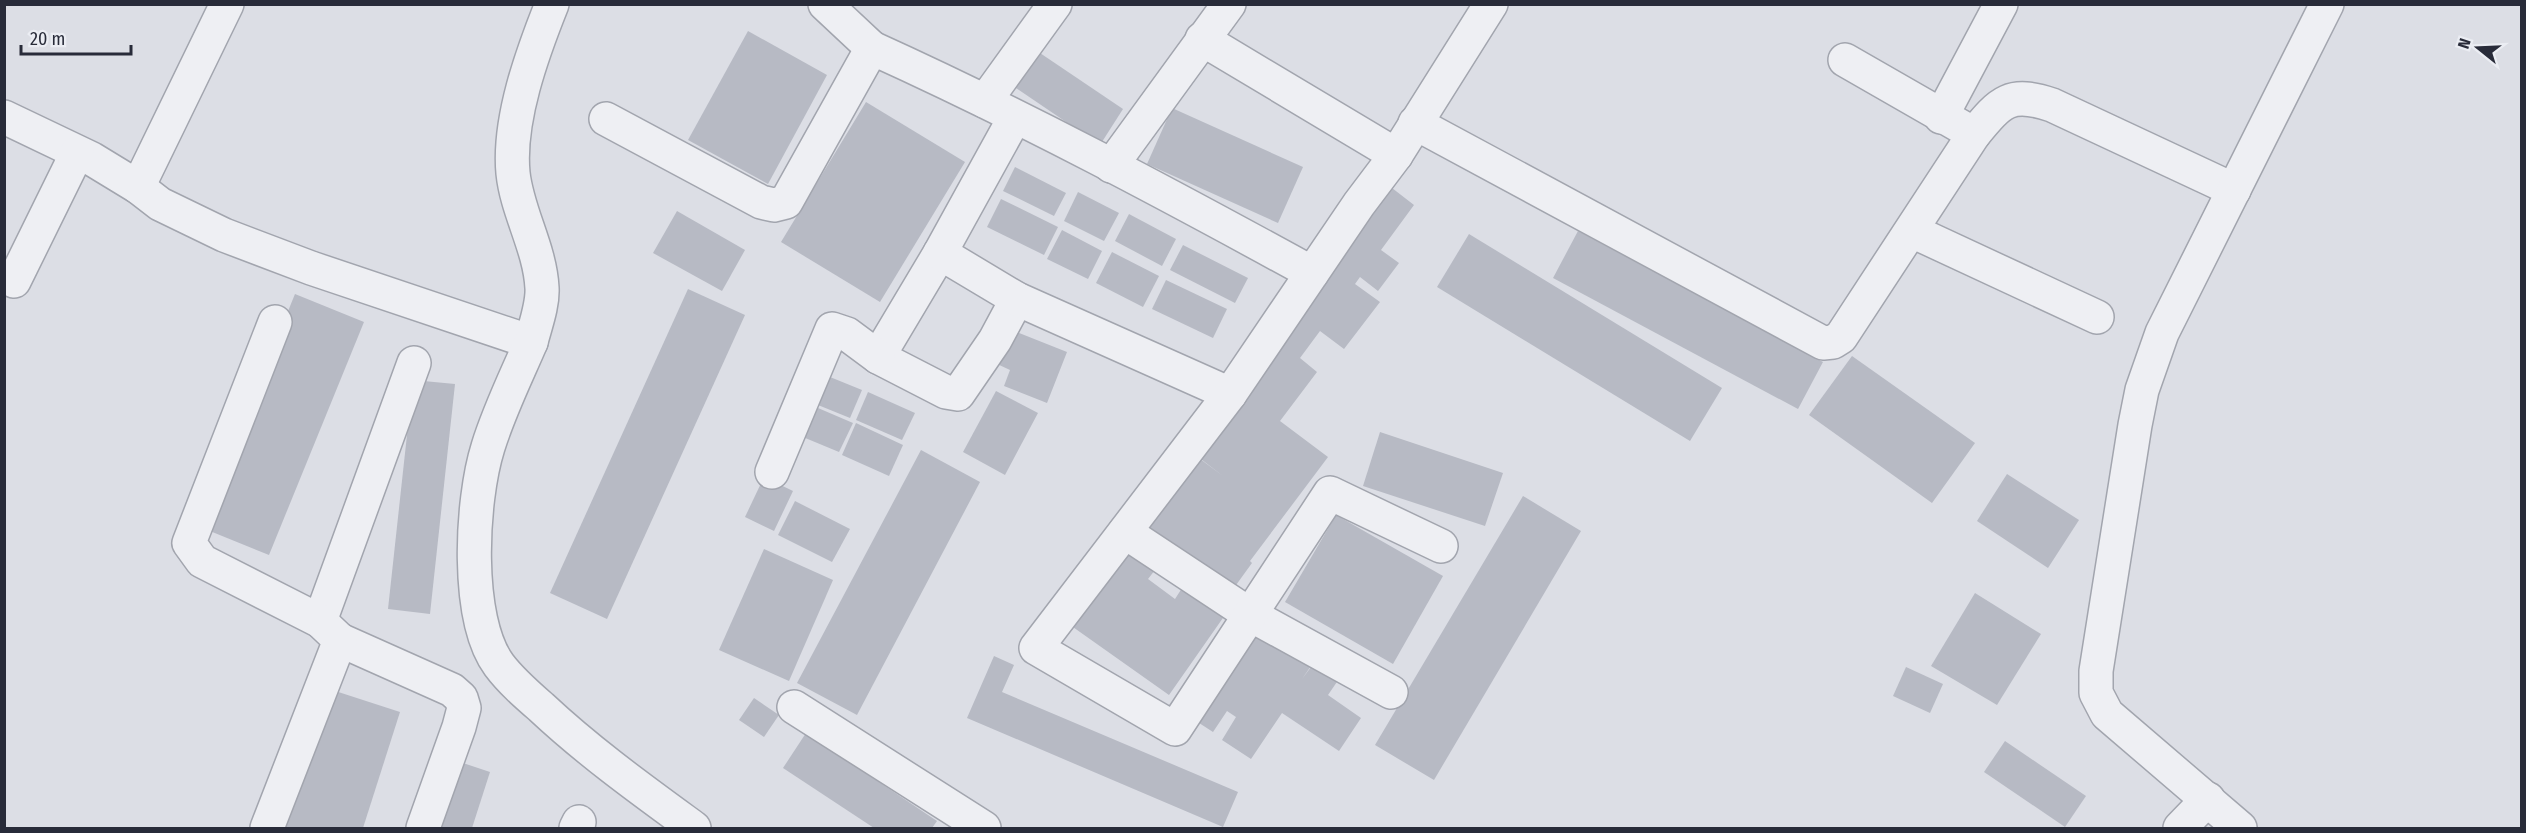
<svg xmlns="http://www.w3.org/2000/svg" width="2526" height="833" font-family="'Fira Sans Condensed',sans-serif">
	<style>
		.building { fill: #b7bac4 }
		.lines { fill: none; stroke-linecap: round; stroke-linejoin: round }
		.minor-casing { stroke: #a2a5ae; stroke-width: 36 }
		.minor { stroke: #eeeff3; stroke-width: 33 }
	</style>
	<rect width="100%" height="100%" fill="#dcdee5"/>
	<g class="building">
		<path d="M748 31 827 75 768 184 688 140Z"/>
		<path d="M1037 51 1123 109 1100 145 1013 86Z"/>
		<path d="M866 102 965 162 880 302 781 242Z"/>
		<path d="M1172 108 1303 167 1278 223 1147 164Z"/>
		<path d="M1015 167 1066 193 1054 216 1003 191Z"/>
		<path d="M1392 188 1414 205 1381 250 1399 263 1378 291 1360 277 1355 284 1380 302 1344 349 1320 331 1300 358 1317 372 1280 421 1328 457 1250 561 1252 563 1231 592 1135 520 1188 450 1223 476 1193 453Z"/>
		<path d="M1078 192 1119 213 1104 241 1064 221Z"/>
		<path d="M1001 199 1058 227 1044 255 987 227Z"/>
		<path d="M677 211 745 250 722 291 653 253Z"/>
		<path d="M1129 214 1176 239 1162 266 1115 241Z"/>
		<path d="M1062 230 1102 251 1088 279 1047 259Z"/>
		<path d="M1578 231 1823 362 1798 409 1553 278Z"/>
		<path d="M1469 234 1722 388 1690 441 1437 287Z"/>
		<path d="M1183 245 1248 278 1235 303 1170 270Z"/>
		<path d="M1112 252 1159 276 1143 307 1096 283Z"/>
		<path d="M1166 280 1227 309 1213 338 1152 309Z"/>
		<path d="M688 289 745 315 607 619 550 593Z"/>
		<path d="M295 294 364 322 269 555 200 527Z"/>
		<path d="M1009 329 1067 352 1047 403 1004 386 1010 370 995 363Z"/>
		<path d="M1852 356 1975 443 1932 503 1809 415Z"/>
		<path d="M830 377 862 390 850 418 818 405Z"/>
		<path d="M413 380 455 384 430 614 388 609Z"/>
		<path d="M996 391 1038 413 1005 475 963 452Z"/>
		<path d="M868 392 915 413 902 440 856 420Z"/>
		<path d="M811 405 853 423 839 452 798 435Z"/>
		<path d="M856 423 903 445 889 476 842 455Z"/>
		<path d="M1380 432 1503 473 1485 526 1363 486Z"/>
		<path d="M921 450 980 482 857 715 797 683Z"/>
		<path d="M2007 474 2079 520 2048 568 1977 521Z"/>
		<path d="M764 477 793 491 774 531 745 517Z"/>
		<path d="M1523 496 1581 531 1434 780 1375 745Z"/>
		<path d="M795 501 850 529 832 562 778 535Z"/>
		<path d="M1336 515 1443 576 1393 664 1285 602Z"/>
		<path d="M1118 544 1155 570 1148 579 1175 599 1184 585 1225 615 1169 695 1063 620Z"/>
		<path d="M764 549 833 580 789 681 719 650Z"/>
		<path d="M1975 593 2041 634 1997 705 1931 666Z"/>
		<path d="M1259 626 1313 663 1302 679 1317 659 1341 676 1328 695 1361 718 1339 751 1282 713 1251 759 1222 740 1236 717 1227 711 1213 732 1196 721Z"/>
		<path d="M994 656 1014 665 1002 692 1238 792 1223 827 967 718Z"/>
		<path d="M1906 667 1943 684 1930 713 1893 696Z"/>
		<path d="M326 688 400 712 363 828H280Z"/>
		<path d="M754 698 779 715 764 737 739 720Z"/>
		<path d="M806 733 937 821 932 828H874L783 768Z"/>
		<path d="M2005 741 2086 796 2065 827 1984 772Z"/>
		<path d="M454 760 490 772 472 828H431Z"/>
	</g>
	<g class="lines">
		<g class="minor-casing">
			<g id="minor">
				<path d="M825 4 872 48"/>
				<path d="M1202 39 1396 155"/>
				<path d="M1845 60 1974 134"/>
				<path d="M985 101 1055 4"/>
				<path d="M4 117 92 159 138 187 160 204 224 235 311 268 531 342C535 326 543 305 542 288 540 248 517 212 513 173 508 120 532 54 552 4"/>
				<path d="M1015 117 940 253 878 357 946 392 958 394 995 340 1017 299"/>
				<path d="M1941 117 2001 4"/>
				<path d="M606 119 761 202 774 205 786 202 872 48C1022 116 1168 194 1312 273"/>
				<path d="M1415 123 1823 343 1833 342 1841 337 1974 134C2001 101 2010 91 2052 105L2234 190"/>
				<path d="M1111 166 1229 4"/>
				<path d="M138 187 227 4"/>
				<path d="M1912 231 2097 317"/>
				<path d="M940 253 1017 299 1230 394"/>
				<path d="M14 281 77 153"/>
				<path d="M531 342C516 377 499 411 488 447 471 501 465 619 499 665 511 681 526 694 541 707 589 752 642 790 694 828"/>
				<path d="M772 472 832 329 847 334 878 357"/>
				<path d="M1125 532 1249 614 1391 692"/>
				<path d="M1441 546 1330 493 1175 729 1036 648 1230 394 1359 204 1396 155 1491 4"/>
				<path d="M320 621 414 363"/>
				<path d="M340 640 452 690 461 698 464 708 459 727 423 828"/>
				<path d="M794 707 984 828"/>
				<path d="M267 828 340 640 320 621 202 561 189 543 275 322"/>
				<path d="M576 828 579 822"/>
				<path d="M2180 828 2208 799"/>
				<path d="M2240 828 2107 714 2096 693V671L2135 425 2142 390 2162 333 2327 4"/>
			</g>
		</g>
		<use href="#minor" class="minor"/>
	</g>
	<rect width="2526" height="833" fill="none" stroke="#282b39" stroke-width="12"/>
	<g transform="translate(2478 48) rotate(288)" stroke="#ebedf3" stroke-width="4.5" paint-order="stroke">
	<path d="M0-4.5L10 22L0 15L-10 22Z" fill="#282b39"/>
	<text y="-9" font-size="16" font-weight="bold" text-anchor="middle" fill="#282b39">N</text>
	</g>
	<path d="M21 45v9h110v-9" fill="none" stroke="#282b39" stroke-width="3"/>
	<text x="30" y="45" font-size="18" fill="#282b39" stroke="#ebedf3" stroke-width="4.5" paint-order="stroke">20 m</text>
</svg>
